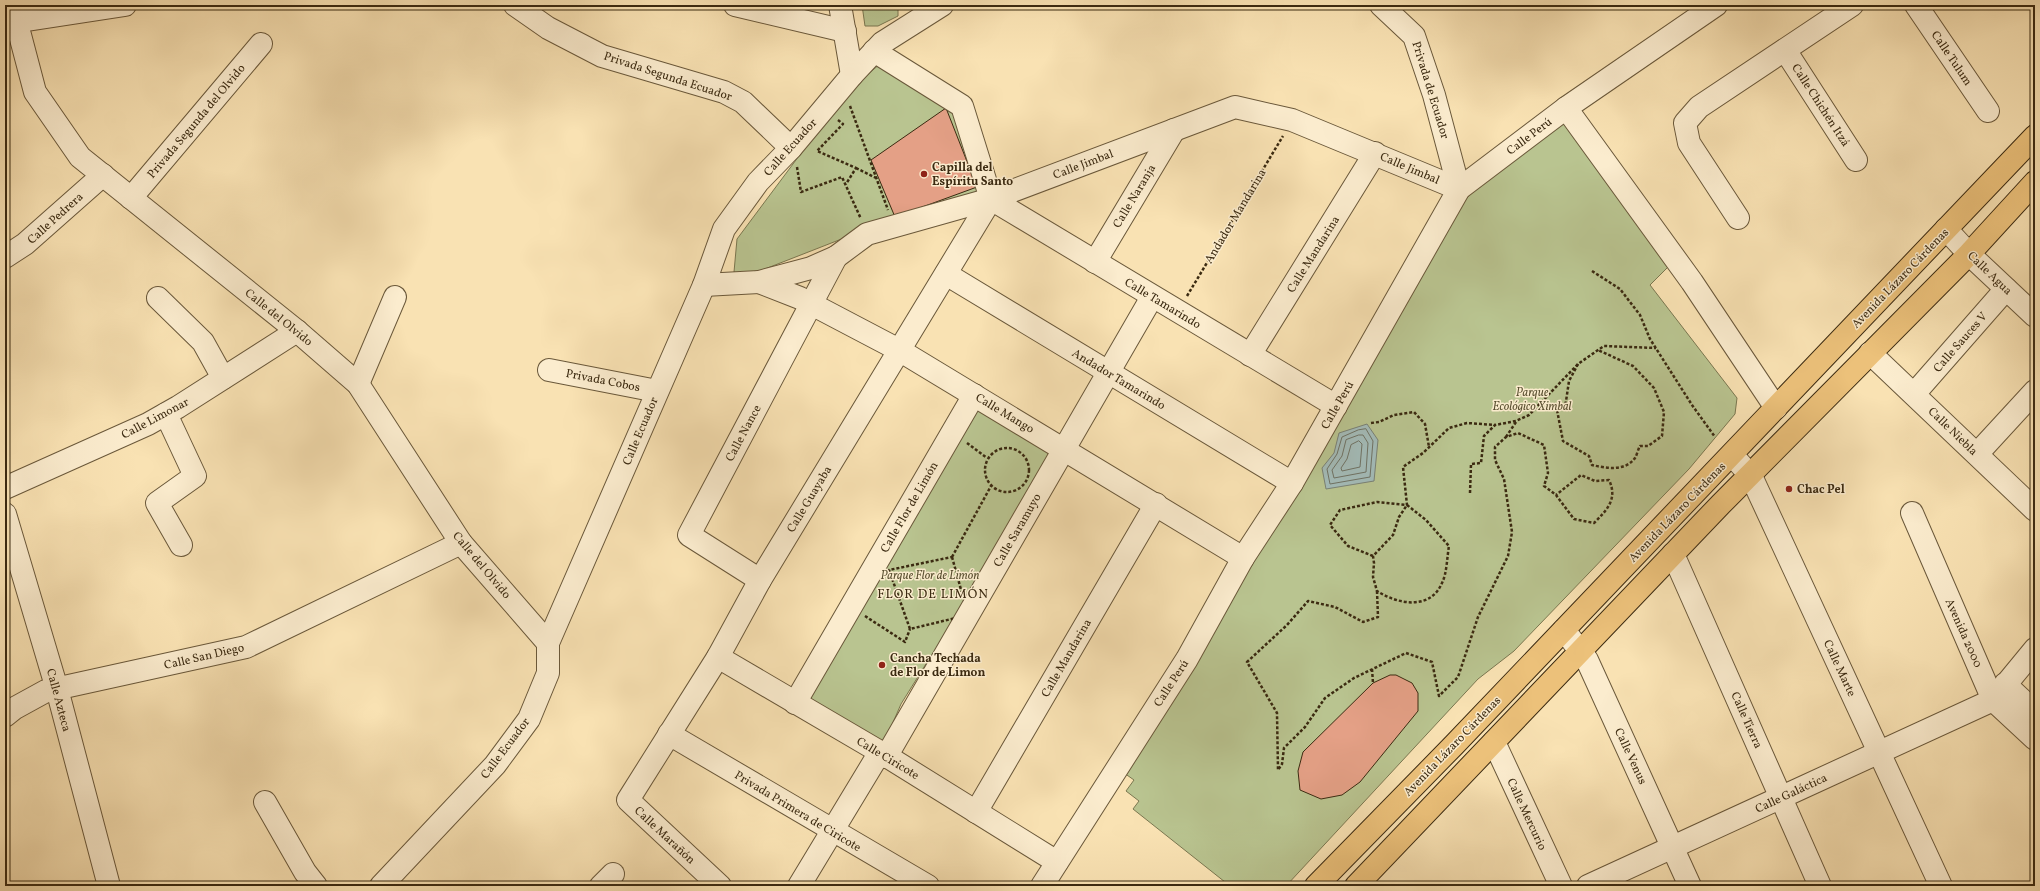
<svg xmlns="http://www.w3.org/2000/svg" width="2040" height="891" font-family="Vollkorn,serif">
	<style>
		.green { fill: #b9c490; stroke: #7a7750 }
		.water { fill: #a3bbb8; stroke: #798175 }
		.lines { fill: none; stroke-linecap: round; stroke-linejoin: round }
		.shore { stroke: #6f7264; stroke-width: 1 }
		.stream { stroke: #798175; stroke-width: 4.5 }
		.building { fill: #e4a086; stroke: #3b2a11 }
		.minor-casing { stroke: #6a583a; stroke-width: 24 }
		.major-casing { stroke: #3b2a11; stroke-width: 24 }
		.path { stroke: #3b2a11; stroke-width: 2.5; stroke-dasharray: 3 2; stroke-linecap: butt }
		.minor { stroke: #fbecce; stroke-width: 22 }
		.major { stroke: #ecc17a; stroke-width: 22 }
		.poi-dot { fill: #8f2418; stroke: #fbecce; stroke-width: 1.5 }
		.labels { text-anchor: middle; stroke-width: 3; stroke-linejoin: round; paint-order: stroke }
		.street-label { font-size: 12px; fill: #3b2a11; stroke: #fbecce }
		.poi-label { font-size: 12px; font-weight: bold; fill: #3b2a11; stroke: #fbecce; text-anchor: start }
		.park-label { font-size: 12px; font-style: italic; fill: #5a5031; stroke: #fbecce }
		.neighbourhood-label { font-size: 13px; letter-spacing: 1px; fill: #3b2a11; stroke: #fbecce }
	</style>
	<rect width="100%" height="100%" fill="#f9e2b3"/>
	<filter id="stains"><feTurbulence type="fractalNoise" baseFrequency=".005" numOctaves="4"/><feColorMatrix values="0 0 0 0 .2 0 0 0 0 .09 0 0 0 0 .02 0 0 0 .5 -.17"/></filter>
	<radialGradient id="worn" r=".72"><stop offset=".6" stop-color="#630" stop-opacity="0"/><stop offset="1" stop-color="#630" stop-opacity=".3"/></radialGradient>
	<g class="green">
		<path d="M862 5H898V16L878 26H865Z"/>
		<path d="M881 63 956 112 987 197 893 223 839 240 747 276 734 272 737 239 846 93Z"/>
		<path d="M1566 108 1675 260 1650 285 1737 398 1735 414 1689 469 1514 651 1478 679 1286 886H1230L1133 809 1139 801 1126 791 1134 780 1117 768 1462 202Z"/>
		<path d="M975 397 1060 449 969 610 929 659 901 704 881 750 799 702Z"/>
	</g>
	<path class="water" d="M1367 424 1378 440 1374 481 1326 489 1322 468 1334 453 1339 433Z"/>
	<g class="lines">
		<g class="shore">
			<path d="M1366 429 1373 441 1370 477 1330 484 1327 469 1337 454 1342 437 1358 430Z"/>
			<path d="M1359 435H1363L1368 443 1366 472 1334 478 1332 470 1342 456 1346 440Z"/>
			<path d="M1359 441 1362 444 1360 467 1342 471 1341 468 1347 459 1351 445Z"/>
		</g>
		<path class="stream" d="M2029 129 2035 123"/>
	</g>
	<g class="building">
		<path d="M946 108 977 187 895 217 871 160Z"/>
		<path d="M1390 675H1396L1412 683 1418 693V711L1360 782 1342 795 1321 799 1300 790 1298 771 1303 752 1373 683Z"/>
	</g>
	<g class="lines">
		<g class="minor-casing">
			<g id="minor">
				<path d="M6 5 20 35 35 92 80 157 297 331 358 384 461 543 548 643"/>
				<path d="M515 5 548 28 602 56 724 92 743 102 791 148"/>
				<path d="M735 5 845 31"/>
				<path d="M840 5 852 75"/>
				<path d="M1381 5 1414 36 1434 95 1459 189"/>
				<path d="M1916 5 1988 111"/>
				<path d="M14 22 125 5"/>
				<path d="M1785 50 1856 160"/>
				<path d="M874 51 962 106 991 199"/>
				<path d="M1566 108 1692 282 1776 408"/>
				<path d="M131 198 261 44"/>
				<path d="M991 199 1336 406"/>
				<path d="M1738 218 1689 143 1685 123 1699 107 1852 5"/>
				<path d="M1946 229 1969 254 2035 316"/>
				<path d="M5 257 25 244 103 175"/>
				<path d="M1095 262 1174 130"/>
				<path d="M946 274 1292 483"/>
				<path d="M759 282 800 298 899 350 1243 558"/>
				<path d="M704 285 759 282 811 268 836 257 867 234 991 199 1235 107 1292 120 1459 189"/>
				<path d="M158 298 203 342 223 378"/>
				<path d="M1870 353 2035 510"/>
				<path d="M1250 355 1375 153"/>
				<path d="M549 370 657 391"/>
				<path d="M358 384 395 297"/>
				<path d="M1914 394 2006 289"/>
				<path d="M166 414 195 476 157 503 181 545"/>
				<path d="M1977 454 2035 391"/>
				<path d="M1732 455 1751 476 1941 886"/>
				<path d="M5 488 148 424 178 407 297 331"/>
				<path d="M1912 513 1993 700 2035 739"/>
				<path d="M5 514 57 689 109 886"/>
				<path d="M1673 554 1820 886"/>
				<path d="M760 580 689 535 836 257"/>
				<path d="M1564 630 1587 660 1690 886"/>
				<path d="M718 657 880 752 1057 862"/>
				<path d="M2005 684 2035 712"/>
				<path d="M795 703 974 395"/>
				<path d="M5 716 15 708 46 691 246 647 461 543"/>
				<path d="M669 734 928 886"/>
				<path d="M1494 742 1561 886"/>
				<path d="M886 757 1152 297"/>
				<path d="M265 802 305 872 316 886"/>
				<path d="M976 812 1156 504"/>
				<path d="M381 886 495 765 529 719 548 673V643L704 285 724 229 758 182 791 148 852 75 882 43 942 5"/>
				<path d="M601 886 613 874"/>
				<path d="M720 886 628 800 718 657 760 580 991 199"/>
				<path d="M799 886 880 752"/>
				<path d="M1042 886 1187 659 1243 558 1292 483 1459 189 1566 108 1716 5"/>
				<path d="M1588 886 1993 700 2035 649"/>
			</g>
		</g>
		<g class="major-casing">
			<g id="major">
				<path d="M1316 886 1454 745 2035 136"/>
				<path d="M1356 886 1721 504 1969 254 2035 182"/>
			</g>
		</g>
		<g class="path">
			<path d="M850 106 888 210"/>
			<path d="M838 120 843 124 817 151 856 168 846 184"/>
			<path d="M797 167 801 192 842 177 861 219"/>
			<path d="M856 168 876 178"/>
			<path d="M1592 271 1620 289 1640 315 1650 339 1692 405 1715 437"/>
			<path d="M1187 296 1283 136"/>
			<path d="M1578 364 1569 381 1565 408 1557 410 1563 441 1589 456 1592 465C1605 468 1625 472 1635 458 1637 455 1638 449 1640 446H1648L1662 436 1664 412 1654 388 1633 366 1598 350"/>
			<path d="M1371 423 1379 422 1394 415 1414 412 1425 424 1429 447"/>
			<path d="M1506 437 1516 422"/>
			<path d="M967 443 987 458"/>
			<circle cx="1007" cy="470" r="22"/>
			<path d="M1470 493 1471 464 1481 463 1484 436 1495 425 1516 421 1529 415 1578 364 1598 350 1604 346 1656 348"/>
			<path d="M1407 505 1426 520 1449 546C1447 557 1447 573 1442 583 1430 611 1397 604 1377 591L1373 577 1374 563 1373 556 1393 535 1399 517Z"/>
			<path d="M1373 556 1348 546 1330 525 1340 510 1377 502 1407 505 1403 467 1423 453 1449 428 1467 423 1495 425"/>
			<path d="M952 557 968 615 910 629 889 570Z"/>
			<path d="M952 557 991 486"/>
			<path d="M1377 591 1378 617 1363 622 1335 607 1308 601 1287 625 1247 662 1277 713 1278 770 1282 764 1284 748 1305 727 1325 698 1354 678 1406 653 1432 662 1439 696 1458 677 1478 617 1508 556 1512 532 1504 479 1495 460V447L1506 437 1518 433 1544 445 1548 473 1544 486 1556 495 1574 519 1594 523C1607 510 1618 499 1609 480L1595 481 1581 475 1556 495"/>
			<path d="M865 616 905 642 910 629"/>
			<path d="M1372 669 1373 683"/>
		</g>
		<use href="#minor" class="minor"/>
		<use href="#major" class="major"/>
	</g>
	<g class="poi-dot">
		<circle cx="924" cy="174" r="4"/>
		<circle cx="1789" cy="489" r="4"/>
		<circle cx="882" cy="665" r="4"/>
	</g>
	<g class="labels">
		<g class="street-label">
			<text transform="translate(1952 58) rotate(56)" y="4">Calle Tulum</text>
			<text transform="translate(668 76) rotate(18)" y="4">Privada Segunda Ecuador</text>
			<text transform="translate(1431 90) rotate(73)" y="4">Privada de Ecuador</text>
			<text transform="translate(1821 105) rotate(57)" y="4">Calle Chichén Itzá</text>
			<text transform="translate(196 121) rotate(-50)" y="4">Privada Segunda del Olvido</text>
			<text transform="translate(1529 136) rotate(-37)" y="4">Calle Perú</text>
			<text transform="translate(790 147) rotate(-48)" y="4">Calle Ecuador</text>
			<text transform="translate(1083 164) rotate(-21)" y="4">Calle Jimbal</text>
			<text transform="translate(1410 168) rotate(23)" y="4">Calle Jimbal</text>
			<text transform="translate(1134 196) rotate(-59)" y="4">Calle Naranja</text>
			<text transform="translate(1235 216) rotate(-59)" y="4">Andador Mandarina</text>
			<text transform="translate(55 218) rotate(-42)" y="4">Calle Pedrera</text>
			<text transform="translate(1313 254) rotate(-58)" y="4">Calle Mandarina</text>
			<text transform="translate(1990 273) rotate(44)" y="4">Calle Agua</text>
			<text transform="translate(1900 278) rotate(-46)" y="4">Avenida Lázaro Cárdenas</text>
			<text transform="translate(1163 303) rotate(31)" y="4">Calle Tamarindo</text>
			<text transform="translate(279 317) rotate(39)" y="4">Calle del Olvido</text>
			<text transform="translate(1960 342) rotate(-49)" y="4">Calle Sauces V</text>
			<text transform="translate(1119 379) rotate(31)" y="4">Andador Tamarindo</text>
			<text transform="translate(603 380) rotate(11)" y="4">Privada Cobos</text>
			<text transform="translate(1337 405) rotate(-60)" y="4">Calle Perú</text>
			<text transform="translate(1005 413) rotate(31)" y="4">Calle Mango</text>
			<text transform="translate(155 418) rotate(-28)" y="4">Calle Limonar</text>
			<text transform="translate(640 431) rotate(-67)" y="4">Calle Ecuador</text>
			<text transform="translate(1953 431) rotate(44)" y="4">Calle Niebla</text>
			<text transform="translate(743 433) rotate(-62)" y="4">Calle Nance</text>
			<text transform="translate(809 499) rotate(-59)" y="4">Calle Guayaba</text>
			<text transform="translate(909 507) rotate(-60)" y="4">Calle Flor de Limón</text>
			<text transform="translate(1677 512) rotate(-46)" y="4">Avenida Lázaro Cárdenas</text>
			<text transform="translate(1017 530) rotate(-60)" y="4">Calle Saramuyo</text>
			<text transform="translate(482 565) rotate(50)" y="4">Calle del Olvido</text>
			<text transform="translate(1964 633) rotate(66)" y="4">Avenida 2000</text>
			<text transform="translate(204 656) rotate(-13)" y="4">Calle San Diego</text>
			<text transform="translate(1066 658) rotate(-60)" y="4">Calle Mandarina</text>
			<text transform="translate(1840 668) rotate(65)" y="4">Calle Marte</text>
			<text transform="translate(1171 683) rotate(-57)" y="4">Calle Perú</text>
			<text transform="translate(59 700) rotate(75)" y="4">Calle Azteca</text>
			<text transform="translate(1747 720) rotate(66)" y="4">Calle Tierra</text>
			<text transform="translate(1452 746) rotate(-46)" y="4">Avenida Lázaro Cárdenas</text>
			<text transform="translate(505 748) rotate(-53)" y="4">Calle Ecuador</text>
			<text transform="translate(1631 756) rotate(65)" y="4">Calle Venus</text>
			<text transform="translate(888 758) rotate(31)" y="4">Calle Ciricote</text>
			<text transform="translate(1791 793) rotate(-25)" y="4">Calle Galáctica</text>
			<text transform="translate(798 811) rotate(31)" y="4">Privada Primera de Ciricote</text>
			<text transform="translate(1527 814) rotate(65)" y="4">Calle Mercurio</text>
			<text transform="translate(665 835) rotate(43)" y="4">Calle Marañón</text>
		</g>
		<g class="poi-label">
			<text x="932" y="171">Capilla del<tspan x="932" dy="14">Espíritu Santo</tspan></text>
			<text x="1797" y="493">Chac Pel</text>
			<text x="890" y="662">Cancha Techada<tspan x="890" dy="14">de Flor de Limon</tspan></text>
		</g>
		<g class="park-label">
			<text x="1532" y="396">Parque<tspan x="1532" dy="14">Ecológico Ximbal</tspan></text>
			<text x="930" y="579">Parque Flor de Limón</text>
		</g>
		<g class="neighbourhood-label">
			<text x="933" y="598">FLOR DE LIMÓN</text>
		</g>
	</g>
	<rect width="2040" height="891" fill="none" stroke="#f9e2b3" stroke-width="20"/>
	<rect x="6" y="6" width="2028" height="879" fill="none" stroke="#3b2a11" stroke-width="2"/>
	<rect x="10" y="10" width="2020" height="871" fill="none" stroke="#3b2a11"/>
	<rect width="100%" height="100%" filter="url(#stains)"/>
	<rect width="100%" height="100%" fill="url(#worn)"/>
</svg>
